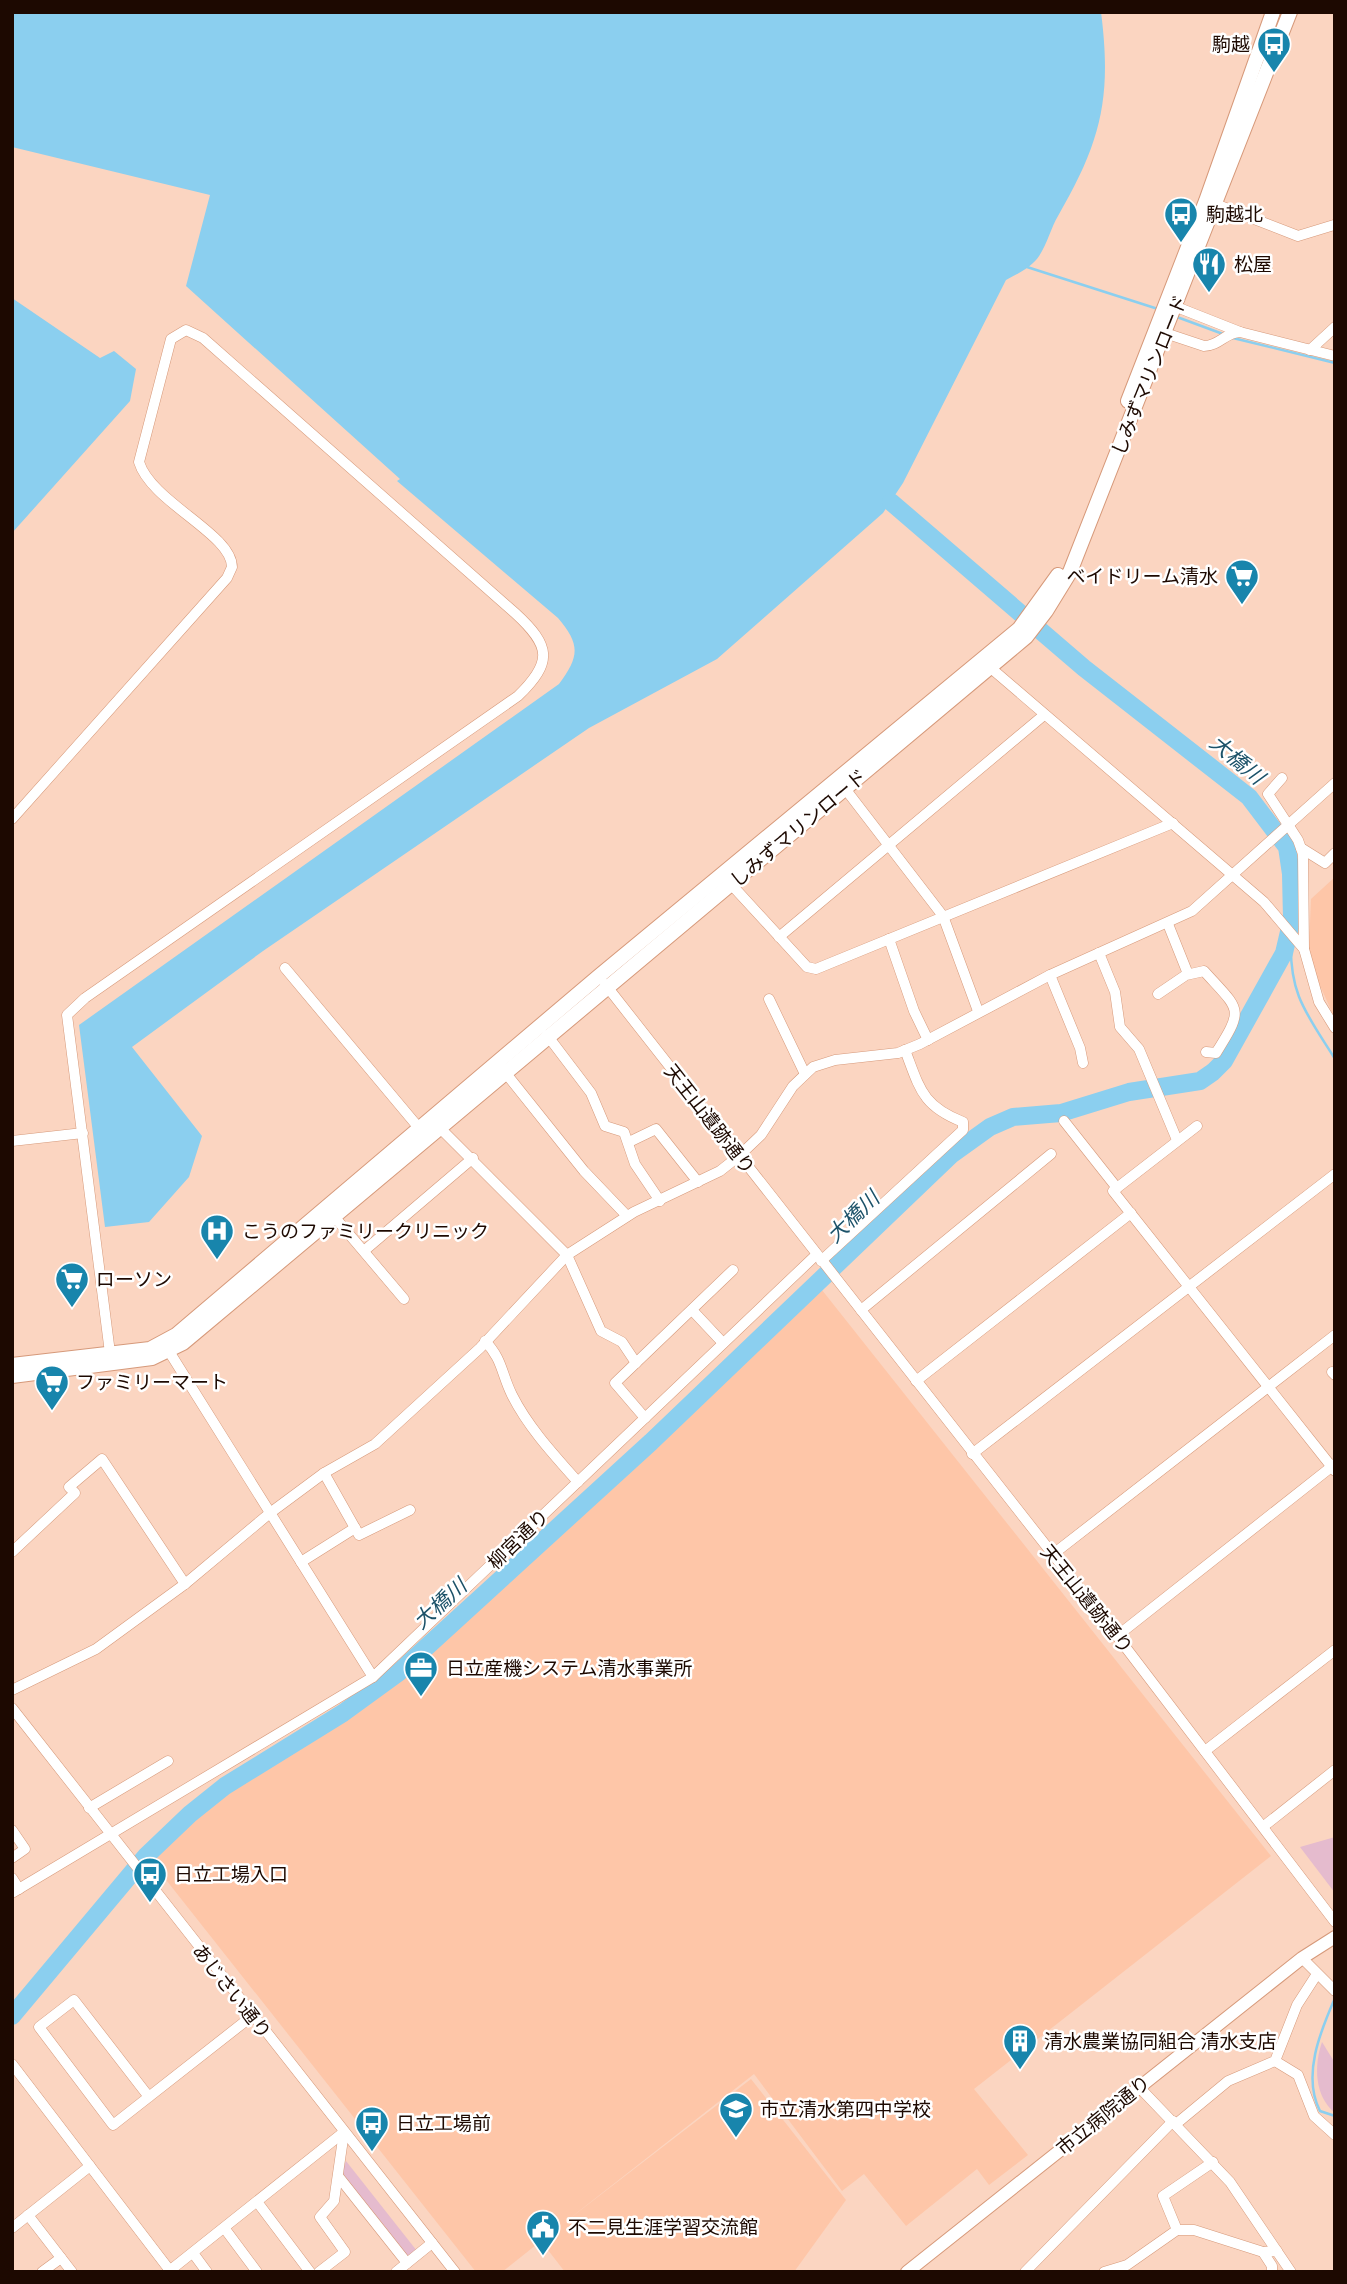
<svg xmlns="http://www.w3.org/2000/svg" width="1347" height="2284" font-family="Overpass,'Noto Sans JP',sans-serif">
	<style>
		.built { fill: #fec6a8 }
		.green { fill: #e5bbce }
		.water { fill: #8bcfef }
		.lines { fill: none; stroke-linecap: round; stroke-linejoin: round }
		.stream { stroke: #8bcfef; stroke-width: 2.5 }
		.river { stroke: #8bcfef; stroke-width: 18 }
		.minor-casing { stroke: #d6997a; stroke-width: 11 }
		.major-casing { stroke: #d6997a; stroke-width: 14 }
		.highway-casing { stroke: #d6997a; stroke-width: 16 }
		.minor { stroke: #fff; stroke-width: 10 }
		.major { stroke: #fff; stroke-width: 12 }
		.highway { stroke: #fff; stroke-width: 14 }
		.labels { text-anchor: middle; stroke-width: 5; stroke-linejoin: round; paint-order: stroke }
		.poi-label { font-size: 19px; fill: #1d0901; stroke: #fff; text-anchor: start }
		.street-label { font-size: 19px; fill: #1d0901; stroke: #fff }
		.water-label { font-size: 21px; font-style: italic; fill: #1c5269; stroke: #fff }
	</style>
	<rect width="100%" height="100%" fill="#fbd5c1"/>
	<g class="built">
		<path d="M1335 877V1019L1314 972 1309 947 1311 899Z"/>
		<path d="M818 1285 1271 1856 974 2089 1028 2155 989 2185 977 2169 906 2226 864 2174 842 2191 754 2074 560 2226 751 2079 846 2200 794 2272H565L541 2241 502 2272H476L148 1857 185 1815 395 1683Z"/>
	</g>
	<g class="green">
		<path d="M1335 1837V1893L1300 1847Z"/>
		<path d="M1322 2042 1335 2063V2113C1314 2096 1314 2065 1322 2042Z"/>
		<path d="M346 2161 417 2251 407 2258 341 2174Z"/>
	</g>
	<g class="water">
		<path d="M12 12H1101C1112 98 1101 142 1058 216 1050 229 1045 253 1033 263 1026 270 1015 275 1006 280L903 483 883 513 717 659 589 728 263 951 132 1047 202 1136 189 1177 149 1222 105 1227 79 1025 559 684C580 656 580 644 558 618L397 481 400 479 186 286 210 195 12 147Z"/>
		<path d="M12 298 100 358 114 351 136 369 130 401 12 533Z"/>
	</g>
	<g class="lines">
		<g class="stream">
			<path d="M1027 267 1158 309"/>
			<path d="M1177 317 1223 334"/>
			<path d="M1233 338 1335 363"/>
			<path d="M1292 930V919"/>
			<path d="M1291 940C1289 995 1307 1014 1335 1059"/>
			<path d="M1335 1998C1320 2032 1302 2076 1320 2111L1335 2116"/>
		</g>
		<path class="river" d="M12 2016 146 1856 190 1814 225 1786 343 1713 398 1673 651 1442 951 1155 990 1127 1013 1117 1061 1113 1129 1092 1200 1081 1213 1072 1224 1061 1284 953 1292 919 1291 874 1287 847 1249 797 1084 668 891 502"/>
		<g class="minor-casing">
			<g id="minor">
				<path d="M1210 202 1298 236 1334 225"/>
				<path d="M1169 304 1240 332"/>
				<path d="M1159 331 1204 346C1219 346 1226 332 1240 332L1335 356"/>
				<path d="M1310 350 1335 327"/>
				<path d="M985 663 1264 902 1304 949 1319 1002 1335 1028"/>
				<path d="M1282 778 1268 794 1298 840 1303 854 1304 949"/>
				<path d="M843 786 943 916 978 1011"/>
				<path d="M12 819 227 578 232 567C232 534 151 502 139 462L171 339 186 330 203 338 515 613C551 646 553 662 518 696L85 998 67 1015 110 1353"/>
				<path d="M1301 848 1325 863 1335 853"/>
				<path d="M729 882 807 967 816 969 1173 823"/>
				<path d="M1168 924 1188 974"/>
				<path d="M779 937 1044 715"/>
				<path d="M889 939 914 1011 928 1040"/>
				<path d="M1099 953 1115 992 1120 1027 1139 1049 1177 1140"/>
				<path d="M285 968 419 1128"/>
				<path d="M1050 975 1080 1048 1083 1063"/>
				<path d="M605 984 1117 1636 1335 1922"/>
				<path d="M1158 994 1186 975 1204 971C1240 1011 1245 1007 1216 1053L1206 1052"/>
				<path d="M769 999 805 1074"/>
				<path d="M547 1035 591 1093 605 1126 624 1132 635 1164 660 1201"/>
				<path d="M504 1071 584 1171 627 1216"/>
				<path d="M1064 1121 1117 1188"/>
				<path d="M438 1126 567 1255 601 1331 622 1342 636 1363"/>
				<path d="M1197 1126 1113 1191 1335 1471"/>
				<path d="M12 1141 83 1133"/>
				<path d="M629 1142 656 1129 698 1182"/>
				<path d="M332 1214 404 1299"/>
				<path d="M365 1250 473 1158"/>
				<path d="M821 1261 963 1130V1122C922 1106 920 1089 905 1050"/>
				<path d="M692 1310 723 1343"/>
				<path d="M861 1310 1051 1154"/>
				<path d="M485 1341C503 1360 501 1373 512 1395 528 1427 554 1455 578 1482"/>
				<path d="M165 1345 373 1677"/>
				<path d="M1332 1372 1335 1375"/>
				<path d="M916 1381 1131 1213"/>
				<path d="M645 1418 615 1383 733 1270"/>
				<path d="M972 1454 1335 1174"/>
				<path d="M324 1473 359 1535 410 1510"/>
				<path d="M12 1552 75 1493 69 1487 102 1459 185 1584"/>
				<path d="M1052 1555 1335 1335"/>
				<path d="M301 1562 355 1528"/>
				<path d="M1117 1636 1335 1464"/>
				<path d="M12 1690 96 1649 185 1584 270 1513 324 1473 375 1444 480 1348 567 1255 634 1212 720 1171 739 1156 761 1135 793 1086 813 1067 835 1060 898 1053 920 1044 1050 975 1192 911 1335 783"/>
				<path d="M12 1708 455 2272"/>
				<path d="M1205 1751 1335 1650"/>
				<path d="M89 1808 168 1761"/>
				<path d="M1264 1826 1335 1770"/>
				<path d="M12 1830 25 1849 12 1858"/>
				<path d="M12 1878 19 1889"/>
				<path d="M12 1893 373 1677 816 1255"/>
				<path d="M1302 1958 1335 1991"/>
				<path d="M1275 2061 1298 2075 1314 2116 1335 2135"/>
				<path d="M12 2064 171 2272"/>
				<path d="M1139 2087 1230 2182 1291 2272"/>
				<path d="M149 2097 74 2000 39 2027 113 2125 252 2016"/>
				<path d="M1176 2124 1228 2081 1275 2061 1297 2005 1317 1974"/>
				<path d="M338 2176 407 2263"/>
				<path d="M258 2203 310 2272"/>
				<path d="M28 2215 72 2272"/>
				<path d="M12 2228 90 2166"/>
				<path d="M225 2229 257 2272"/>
				<path d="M1177 2230 1163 2196 1213 2162"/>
				<path d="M1263 2252 1272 2266V2272"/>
				<path d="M193 2253 207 2272"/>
				<path d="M42 2272 61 2258"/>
				<path d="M168 2272 344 2132"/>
				<path d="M319 2272 345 2252 320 2217 334 2201 344 2132"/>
				<path d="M396 2272 432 2243"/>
				<path d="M1025 2272 1173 2121"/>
				<path d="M1104 2272 1127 2265 1177 2230H1194L1263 2252 1277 2251"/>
			</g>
		</g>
		<g class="major-casing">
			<path id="major" d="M907 2272 1302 1958 1335 1937"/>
		</g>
		<g class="highway-casing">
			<g id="highway">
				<path d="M1128 401 1206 201 1273 12"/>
				<path d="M12 1365 150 1349 176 1335 599 976 1019 629 1058 575"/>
				<path d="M12 1376 152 1358 183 1343 1026 637 1046 611 1070 572 1290 12"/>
			</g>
		</g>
		<use href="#minor" class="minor"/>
		<use href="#major" class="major"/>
		<use href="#highway" class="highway"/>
	</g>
	<defs>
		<g id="bus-pin" transform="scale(1.75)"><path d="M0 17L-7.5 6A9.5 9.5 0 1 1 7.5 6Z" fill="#1885ac" stroke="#fff"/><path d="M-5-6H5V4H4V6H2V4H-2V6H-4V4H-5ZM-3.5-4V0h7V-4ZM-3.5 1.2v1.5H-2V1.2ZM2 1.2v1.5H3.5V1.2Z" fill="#fff"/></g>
		<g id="restaurant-pin" transform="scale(1.75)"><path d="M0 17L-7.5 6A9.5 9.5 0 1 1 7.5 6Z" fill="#1885ac" stroke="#fff"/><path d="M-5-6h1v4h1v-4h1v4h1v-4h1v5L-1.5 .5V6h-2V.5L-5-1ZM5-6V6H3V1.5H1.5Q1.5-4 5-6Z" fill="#fff"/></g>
		<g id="supermarket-pin" transform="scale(1.75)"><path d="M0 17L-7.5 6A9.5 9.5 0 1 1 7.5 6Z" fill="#1885ac" stroke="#fff"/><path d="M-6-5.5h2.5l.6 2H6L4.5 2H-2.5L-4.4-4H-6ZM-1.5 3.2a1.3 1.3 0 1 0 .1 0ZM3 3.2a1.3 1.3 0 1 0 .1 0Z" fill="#fff"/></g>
		<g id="hospital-pin" transform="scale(1.75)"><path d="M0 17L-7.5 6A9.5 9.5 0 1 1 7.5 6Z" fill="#1885ac" stroke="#fff"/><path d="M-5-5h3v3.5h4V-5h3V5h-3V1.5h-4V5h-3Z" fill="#fff"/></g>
		<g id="office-pin" transform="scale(1.75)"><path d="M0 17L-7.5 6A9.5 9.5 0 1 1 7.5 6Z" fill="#1885ac" stroke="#fff"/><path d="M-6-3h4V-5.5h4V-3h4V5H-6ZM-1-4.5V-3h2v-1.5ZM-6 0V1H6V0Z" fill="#fff"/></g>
		<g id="building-pin" transform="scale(1.75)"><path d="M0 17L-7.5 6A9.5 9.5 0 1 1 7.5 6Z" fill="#1885ac" stroke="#fff"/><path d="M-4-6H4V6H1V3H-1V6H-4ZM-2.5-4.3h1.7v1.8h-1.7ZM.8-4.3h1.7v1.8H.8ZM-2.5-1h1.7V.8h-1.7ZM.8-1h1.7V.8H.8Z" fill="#fff"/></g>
		<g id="school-pin" transform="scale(1.75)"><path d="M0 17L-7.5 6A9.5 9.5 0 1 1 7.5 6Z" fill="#1885ac" stroke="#fff"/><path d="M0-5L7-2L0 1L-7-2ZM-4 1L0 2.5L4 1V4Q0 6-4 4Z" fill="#fff"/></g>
		<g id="civic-pin" transform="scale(1.75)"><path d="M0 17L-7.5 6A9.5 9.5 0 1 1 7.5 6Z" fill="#1885ac" stroke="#fff"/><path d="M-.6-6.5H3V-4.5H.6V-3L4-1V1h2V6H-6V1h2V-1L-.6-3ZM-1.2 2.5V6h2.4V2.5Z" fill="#fff"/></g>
	</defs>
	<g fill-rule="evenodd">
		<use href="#bus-pin" x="1274" y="44"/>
		<use href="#bus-pin" x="1181" y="214"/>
		<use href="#restaurant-pin" x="1209" y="264"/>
		<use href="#supermarket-pin" x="1242" y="576"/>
		<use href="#hospital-pin" x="217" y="1231"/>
		<use href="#supermarket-pin" x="72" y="1279"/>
		<use href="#supermarket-pin" x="52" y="1382"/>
		<use href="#office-pin" x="421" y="1668"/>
		<use href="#bus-pin" x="150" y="1874"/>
		<use href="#building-pin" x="1020" y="2041"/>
		<use href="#school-pin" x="736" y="2109"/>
		<use href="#bus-pin" x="372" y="2123"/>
		<use href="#civic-pin" x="543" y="2227"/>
	</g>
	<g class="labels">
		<g class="poi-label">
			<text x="1250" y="51" text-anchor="end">駒越</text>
			<text x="1206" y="221">駒越北</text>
			<text x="1234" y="271">松屋</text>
			<text x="1218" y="583" text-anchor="end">ベイドリーム清水</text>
			<text x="242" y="1238">こうのファミリークリニック</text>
			<text x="96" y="1286">ローソン</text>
			<text x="76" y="1389">ファミリーマート</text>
			<text x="446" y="1675">日立産機システム清水事業所</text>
			<text x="174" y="1881">日立工場入口</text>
			<text x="1044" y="2048">清水農業協同組合 清水支店</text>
			<text x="760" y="2116">市立清水第四中学校</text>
			<text x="396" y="2130">日立工場前</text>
			<text x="568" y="2234">不二見生涯学習交流館</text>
		</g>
		<g class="street-label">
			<text transform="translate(1149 375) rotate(-68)" y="7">しみずマリンロード</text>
			<text transform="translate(798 828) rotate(-40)" y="7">しみずマリンロード</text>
			<text transform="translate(710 1119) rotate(52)" y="7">天王山遺跡通り</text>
			<text transform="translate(518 1539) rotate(-44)" y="7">柳宮通り</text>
			<text transform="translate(1087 1599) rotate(51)" y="7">天王山遺跡通り</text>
			<text transform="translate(232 1991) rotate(52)" y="7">あじさい通り</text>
			<text transform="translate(1103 2115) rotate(-39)" y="7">市立病院通り</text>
		</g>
		<g class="water-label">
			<text transform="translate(1237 760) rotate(40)" y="7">大橋川</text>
			<text transform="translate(853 1217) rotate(-44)" y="7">大橋川</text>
			<text transform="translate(440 1604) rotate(-42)" y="7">大橋川</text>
		</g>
	</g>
	<rect width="1347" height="2284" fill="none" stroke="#1d0901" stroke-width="28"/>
</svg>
